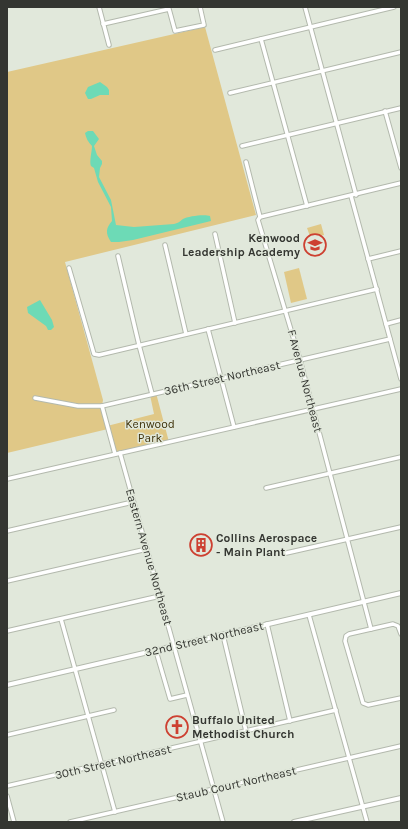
<svg xmlns="http://www.w3.org/2000/svg" width="408" height="829" font-family="Karla,sans-serif">
	<style>
		.green { fill: #e0c887 }
		.water { fill: #6ddab6 }
		.lines { fill: none; stroke-linecap: round; stroke-linejoin: round }
		.minor-casing { stroke: #b3b9ad; stroke-width: 5.5 }
		.major-casing { stroke: #b3b9ad; stroke-width: 6 }
		.minor { stroke: #fff; stroke-width: 3.5 }
		.major { stroke: #fff; stroke-width: 4 }
		.labels { text-anchor: middle; stroke-width: 3; stroke-linejoin: round; paint-order: stroke }
		.poi-label { font-size: 12px; font-weight: bold; fill: #343631; stroke: #e1e8db; text-anchor: start }
		.street-label { font-size: 12px; fill: #343631; stroke: #e1e8db }
		.park-label { font-size: 12px; fill: #40330b; stroke: #e1e8db }
	</style>
	<rect width="100%" height="100%" fill="#e1e8db"/>
	<g class="green">
		<path d="M205 27 256 215 65 262 103 400 102 406 107 426 154 414 150 395 156 393 169 442 115 454 108 429 7 453V72Z"/>
		<path d="M321 224 324 235 311 239 307 228Z"/>
		<path d="M299 268 307 299 291 303 284 272Z"/>
	</g>
	<g class="water">
		<path d="M100 82 107 87 109 90V95H100L91 99H88L85 93 88 87Z"/>
		<path d="M88 131H93L99 139 94 146 97 155 102 161V164L100 168 99 177 111 200 116 225 134 227 174 224C179 223 180 221 183 219 188 216 205 214 210 216L211 221 133 240 119 242H111C105 233 106 228 112 221L111 207 98 182 94 168 91 166C89 162 92 151 92 146 88 142 86 138 85 133Z"/>
		<path d="M40 300 52 320 54 327 51 330H48L46 326 28 313 27 307Z"/>
	</g>
	<g class="lines">
		<g class="minor-casing">
			<g id="minor">
				<path d="M99 7 109 45"/>
				<path d="M305 7 356 195"/>
				<path d="M103 24 169 9 175 31 204 25 200 7"/>
				<path d="M261 39 307 206"/>
				<path d="M215 50 394 7"/>
				<path d="M230 93 401 52"/>
				<path d="M385 111 401 168"/>
				<path d="M242 146 401 108"/>
				<path d="M246 162 260 217 258 220 300 360 371 629"/>
				<path d="M351 196 401 379"/>
				<path d="M260 217 401 183"/>
				<path d="M215 234 235 323"/>
				<path d="M165 245 186 334"/>
				<path d="M118 256 139 345 152 394"/>
				<path d="M368 259 401 251"/>
				<path d="M69 268 94 354 99 355 377 289"/>
				<path d="M386 324 401 320"/>
				<path d="M208 329 234 427"/>
				<path d="M35 398 78 406H102L390 339"/>
				<path d="M102 406 115 454"/>
				<path d="M120 453 223 822"/>
				<path d="M7 479 401 389"/>
				<path d="M266 488 401 457"/>
				<path d="M7 531 133 502"/>
				<path d="M282 554 401 527"/>
				<path d="M7 581 147 549"/>
				<path d="M309 615 367 822"/>
				<path d="M61 619 115 812"/>
				<path d="M267 624 290 721"/>
				<path d="M7 631 160 596"/>
				<path d="M401 634 398 626 393 624 349 634 346 636 345 641 363 703 368 705 401 698"/>
				<path d="M223 635 246 731"/>
				<path d="M156 651 170 699 187 695"/>
				<path d="M7 735 114 710"/>
				<path d="M7 786 336 710"/>
				<path d="M7 796 14 822"/>
				<path d="M70 822 401 746"/>
			</g>
		</g>
		<g class="major-casing">
			<g id="major">
				<path d="M7 685 401 593"/>
				<path d="M294 822 401 798"/>
			</g>
		</g>
		<use href="#minor" class="minor"/>
		<use href="#major" class="major"/>
	</g>
	<defs>
		<g id="school-ring" transform="scale(1.15)"><circle r="9.5" fill="#e1e8db" stroke="#cd4031" stroke-width="1.5"/><path d="M0-5L7-2L0 1L-7-2ZM-4 1L0 2.5L4 1V4Q0 6-4 4Z" fill="#cd4031"/></g>
		<g id="building-ring" transform="scale(1.15)"><circle r="9.5" fill="#e1e8db" stroke="#cd4031" stroke-width="1.5"/><path d="M-4-6H4V6H1V3H-1V6H-4ZM-2.5-4.3h1.7v1.8h-1.7ZM.8-4.3h1.7v1.8H.8ZM-2.5-1h1.7V.8h-1.7ZM.8-1h1.7V.8H.8Z" fill="#cd4031"/></g>
		<g id="church-ring" transform="scale(1.15)"><circle r="9.5" fill="#e1e8db" stroke="#cd4031" stroke-width="1.5"/><path d="M-1.2-6h2.4v3.5h3.3v2.4h-3.3V6h-2.4V-.1h-3.3v-2.4h3.3Z" fill="#cd4031"/></g>
	</defs>
	<g fill-rule="evenodd">
		<use href="#school-ring" x="315" y="245"/>
		<use href="#building-ring" x="201" y="545"/>
		<use href="#church-ring" x="177" y="727"/>
	</g>
	<g class="labels">
		<g class="poi-label">
			<text x="300" y="242" text-anchor="end">Kenwood<tspan x="300" dy="14">Leadership Academy</tspan></text>
			<text x="216" y="542">Collins Aerospace<tspan x="216" dy="14">- Main Plant</tspan></text>
			<text x="192" y="724">Buffalo United<tspan x="192" dy="14">Methodist Church</tspan></text>
		</g>
		<g class="street-label">
			<text transform="translate(222 378) rotate(-13)" y="4">36th Street Northeast</text>
			<text transform="translate(305 381) rotate(75)" y="4">F Avenue Northeast</text>
			<text transform="translate(149 557) rotate(74)" y="4">Eastern Avenue Northeast</text>
			<text transform="translate(204 639) rotate(-13)" y="4">32nd Street Northeast</text>
			<text transform="translate(113 762) rotate(-13)" y="4">30th Street Northeast</text>
			<text transform="translate(236 784) rotate(-13)" y="4">Staub Court Northeast</text>
		</g>
		<g class="park-label">
			<text x="150" y="428">Kenwood<tspan x="150" dy="14">Park</tspan></text>
		</g>
	</g>
	<rect width="408" height="829" fill="none" stroke="#343631" stroke-width="16"/>
</svg>
